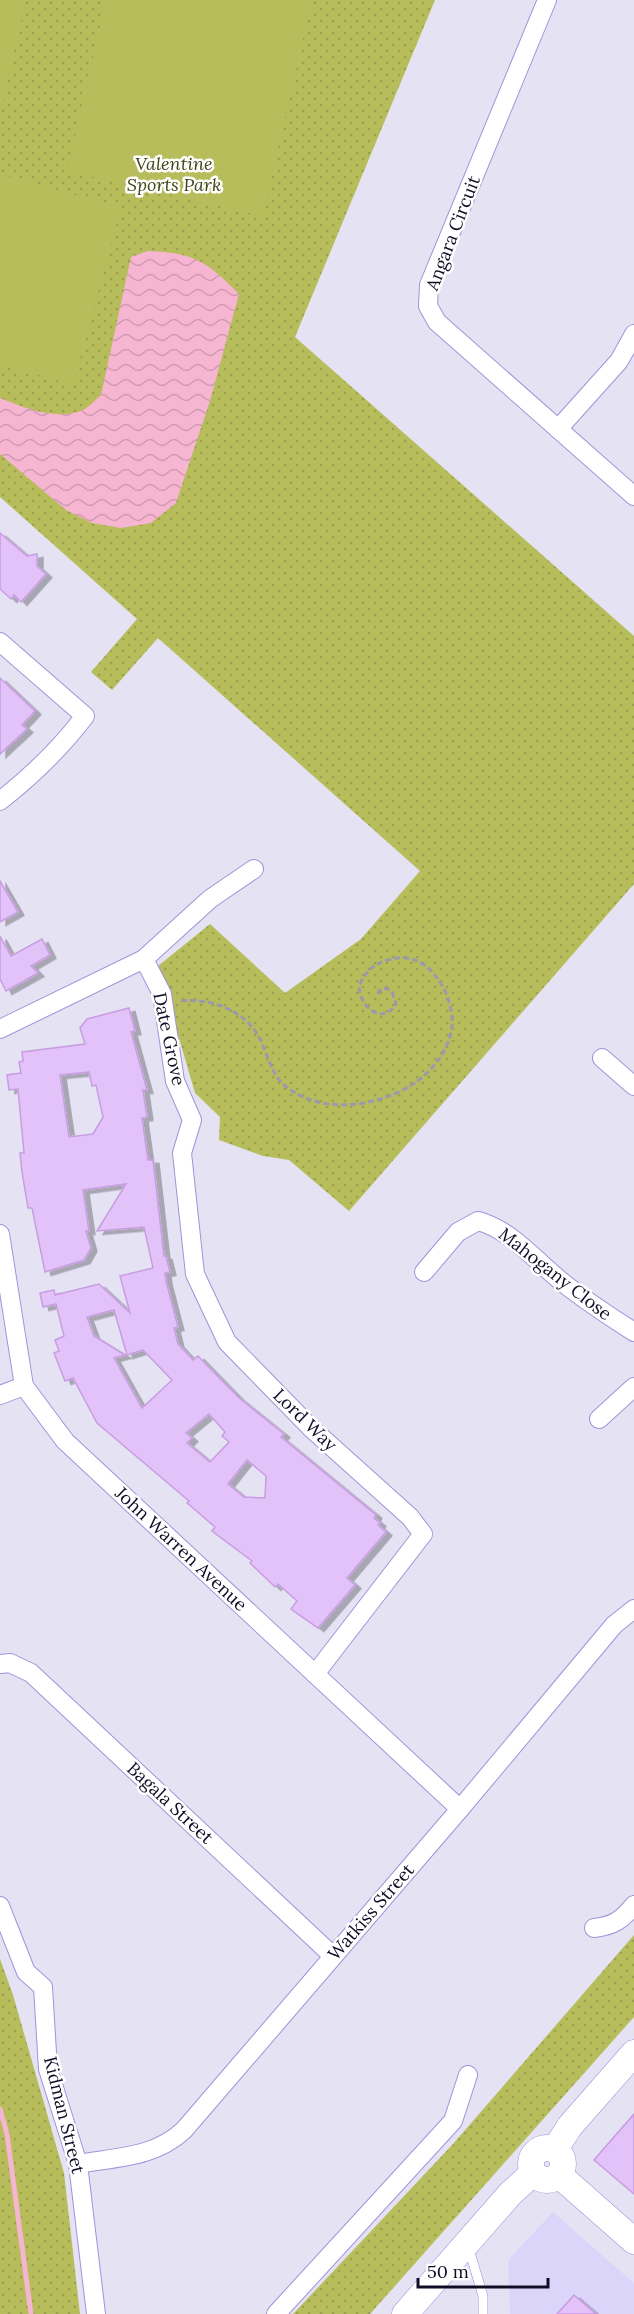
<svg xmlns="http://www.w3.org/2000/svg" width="634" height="2314" font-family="Lora,serif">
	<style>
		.built { fill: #dbd6f9 }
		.park { fill: url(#park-dots) }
		.garden { fill: #b7bd5b }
		.water { fill: url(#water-waves) }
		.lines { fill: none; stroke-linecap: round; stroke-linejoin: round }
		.stream { stroke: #f6b5d0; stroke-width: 5 }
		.building { fill: #e3c1f9; stroke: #c89de2; stroke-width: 1.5; fill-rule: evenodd; filter: url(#shadow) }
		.lane-casing { stroke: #a092db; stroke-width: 10 }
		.street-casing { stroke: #a092db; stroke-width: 20 }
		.secondary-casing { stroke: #a092db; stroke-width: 27 }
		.path { stroke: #9d99ad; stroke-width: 3; stroke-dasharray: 6 3; stroke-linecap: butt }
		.lane { stroke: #fff; stroke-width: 9 }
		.street { stroke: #fff; stroke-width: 18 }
		.secondary { stroke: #fff; stroke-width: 26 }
		.labels { text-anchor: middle; stroke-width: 5; stroke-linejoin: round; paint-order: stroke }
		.park-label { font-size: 18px; font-style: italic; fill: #424516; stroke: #fff }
		.street-label { font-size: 18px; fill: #130c27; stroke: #fff }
	</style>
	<defs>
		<pattern id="park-dots" width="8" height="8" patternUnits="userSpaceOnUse" patternTransform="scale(1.5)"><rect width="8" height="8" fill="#b7bd5b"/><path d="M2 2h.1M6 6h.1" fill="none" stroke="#9ca14f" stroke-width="1.8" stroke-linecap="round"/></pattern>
		<pattern id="water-waves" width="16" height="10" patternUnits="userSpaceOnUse" patternTransform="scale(1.5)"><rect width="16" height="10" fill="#f6b5d0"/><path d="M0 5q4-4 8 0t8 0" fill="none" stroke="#d29ab3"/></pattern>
		<filter id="shadow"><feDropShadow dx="6" dy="3.5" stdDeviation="0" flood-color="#0004"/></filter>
	</defs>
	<rect width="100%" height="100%" fill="#e5e3f3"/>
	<path class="built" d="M553 2212 634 2283V2314H510L508 2260Z"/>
	<g class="park">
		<path d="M0 0H435L295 337 634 636V884L349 1211 289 1160 263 1156 219 1140 220 1117 195 1093 158 966 210 924 285 993 361 939 420 871 158 638 112 690 91 672 137 619 0 497Z"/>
		<path d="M634 1935V2017L370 2314H293L453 2144Z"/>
		<path d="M0 1959 13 1995 64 2173 80 2314H0Z"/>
	</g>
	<g class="garden">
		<path d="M0 0H26L0 115Z"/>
		<path d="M106 0H312L263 216 67 171Z"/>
		<path d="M0 174 121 208 73 385 0 364Z"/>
	</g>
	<path class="water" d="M148 251C195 253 206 261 239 294L210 401 176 503 151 523 121 528 92 523 66 510 0 454V398C24 408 57 421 83 410 89 407 96 399 101 395L131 257Z"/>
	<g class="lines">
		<path class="stream" d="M0 2109 7 2134 31 2314"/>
	</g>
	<g class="building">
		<path d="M0 533 27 556 37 554V566L46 574 21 602 14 595 11 599 0 589Z"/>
		<path d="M0 678 35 711 22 725 27 729 0 754Z"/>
		<path d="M0 881 18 912 0 922Z"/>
		<path d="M0 936 11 956 42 939 50 955 31 966 38 973 6 991 0 979Z"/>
		<path d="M129 1008 135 1031 131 1032 147 1090H143L147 1117 142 1118 148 1160H153L164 1256H166L170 1272 165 1273 166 1281 178 1327 174 1328 178 1344 193 1360 198 1356 238 1397 284 1434 281 1437 376 1515 374 1518 380 1523 378 1525 386 1532 347 1578 355 1585 318 1628 291 1609 297 1601 278 1584 275 1587 250 1563 252 1561 212 1531 215 1527 187 1503 189 1501 97 1423 73 1378 65 1381 54 1353 59 1351 55 1340 64 1336 56 1304 43 1307 40 1293 54 1290 55 1295 99 1284 130 1313 120 1276 153 1268 144 1227 97 1231 126 1184 83 1190 89 1231H86L91 1248 84 1260 45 1272 32 1208H28L22 1172 20 1153H24L18 1089 9 1090 7 1075 21 1073 19 1062 23 1061 22 1052 85 1044 80 1028 87 1019ZM89 1072 92 1086 96 1085 103 1117 93 1134 69 1137 60 1075ZM114 1310 127 1355 143 1350 172 1380 142 1408 114 1358 125 1355 94 1336 87 1317ZM209 1414 225 1432 222 1436 229 1442 210 1462 187 1443 192 1438 186 1433ZM247 1460 266 1476 265 1498 244 1497 228 1484Z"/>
		<path d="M634 2114V2194L594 2160Z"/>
		<path d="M574 2295 596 2314H557Z"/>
	</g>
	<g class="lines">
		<g class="lane-casing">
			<path id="lane" d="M468 2246 483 2296V2314"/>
		</g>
		<g class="street-casing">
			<g id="street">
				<path d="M547 0 429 285 428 306 437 322 634 496"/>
				<path d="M558 429 619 361 634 334"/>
				<path d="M0 642 85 716C60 749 33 775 0 801"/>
				<path d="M144 959 162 994 175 1081 192 1120 182 1153 195 1274 227 1342 311 1428 410 1517 423 1534 315 1674"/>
				<path d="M0 1029 144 959 210 899 254 869"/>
				<path d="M602 1058 634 1086"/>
				<path d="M0 1234 24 1386 65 1441 460 1809"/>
				<path d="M424 1272 458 1232 478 1221C510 1229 536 1261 561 1281 584 1300 609 1316 634 1332"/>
				<path d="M0 1395 24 1386"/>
				<path d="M599 1419 634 1387"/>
				<path d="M0 1664 10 1663 31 1673 333 1956"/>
				<path d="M0 1906 26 1972 43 1987 48 2069 78 2164 96 2314"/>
				<path d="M594 1928C613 1926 622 1920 634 1905"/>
				<path d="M78 2164C117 2157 154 2158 184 2130L460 1809 614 1625 634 1609"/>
				<path d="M276 2314 453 2121 468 2075"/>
			</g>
		</g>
		<g class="secondary-casing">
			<g id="secondary">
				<circle cx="547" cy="2164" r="16"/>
				<path d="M555 2149 570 2126 634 2053"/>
				<path d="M559 2175 634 2241"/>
				<path d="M405 2314 510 2194 533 2173"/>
			</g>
		</g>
		<path class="path" d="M181 1001C211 998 244 1010 259 1037 267 1052 270 1070 281 1082 316 1116 376 1108 413 1084 432 1072 450 1049 452 1026 454 991 426 947 388 960 373 964 365 972 359 986 359 1007 383 1026 396 1004L392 992 386 988 379 991 377 997"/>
		<use href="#lane" class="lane"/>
		<use href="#street" class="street"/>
		<use href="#secondary" class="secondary"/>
	</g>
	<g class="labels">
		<g class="park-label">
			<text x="174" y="170">Valentine<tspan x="174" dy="21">Sports Park</tspan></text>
		</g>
		<g class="street-label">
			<text transform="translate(453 233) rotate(-69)" y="6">Angara Circuit</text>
			<text transform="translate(169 1039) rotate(78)" y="6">Date Grove</text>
			<text transform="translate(555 1274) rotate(38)" y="6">Mahogany Close</text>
			<text transform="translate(305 1420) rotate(44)" y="6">Lord Way</text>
			<text transform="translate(181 1549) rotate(43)" y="6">John Warren Avenue</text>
			<text transform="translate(170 1803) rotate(43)" y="6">Bagala Street</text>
			<text transform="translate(371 1912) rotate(-49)" y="6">Watkiss Street</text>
			<text transform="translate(64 2115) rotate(76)" y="6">Kidman Street</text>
		</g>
	</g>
	<path d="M418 2278v9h130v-9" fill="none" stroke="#130c27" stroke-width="3"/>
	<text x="427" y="2278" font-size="18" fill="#130c27" stroke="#ffffff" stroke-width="4.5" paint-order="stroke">50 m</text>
</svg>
